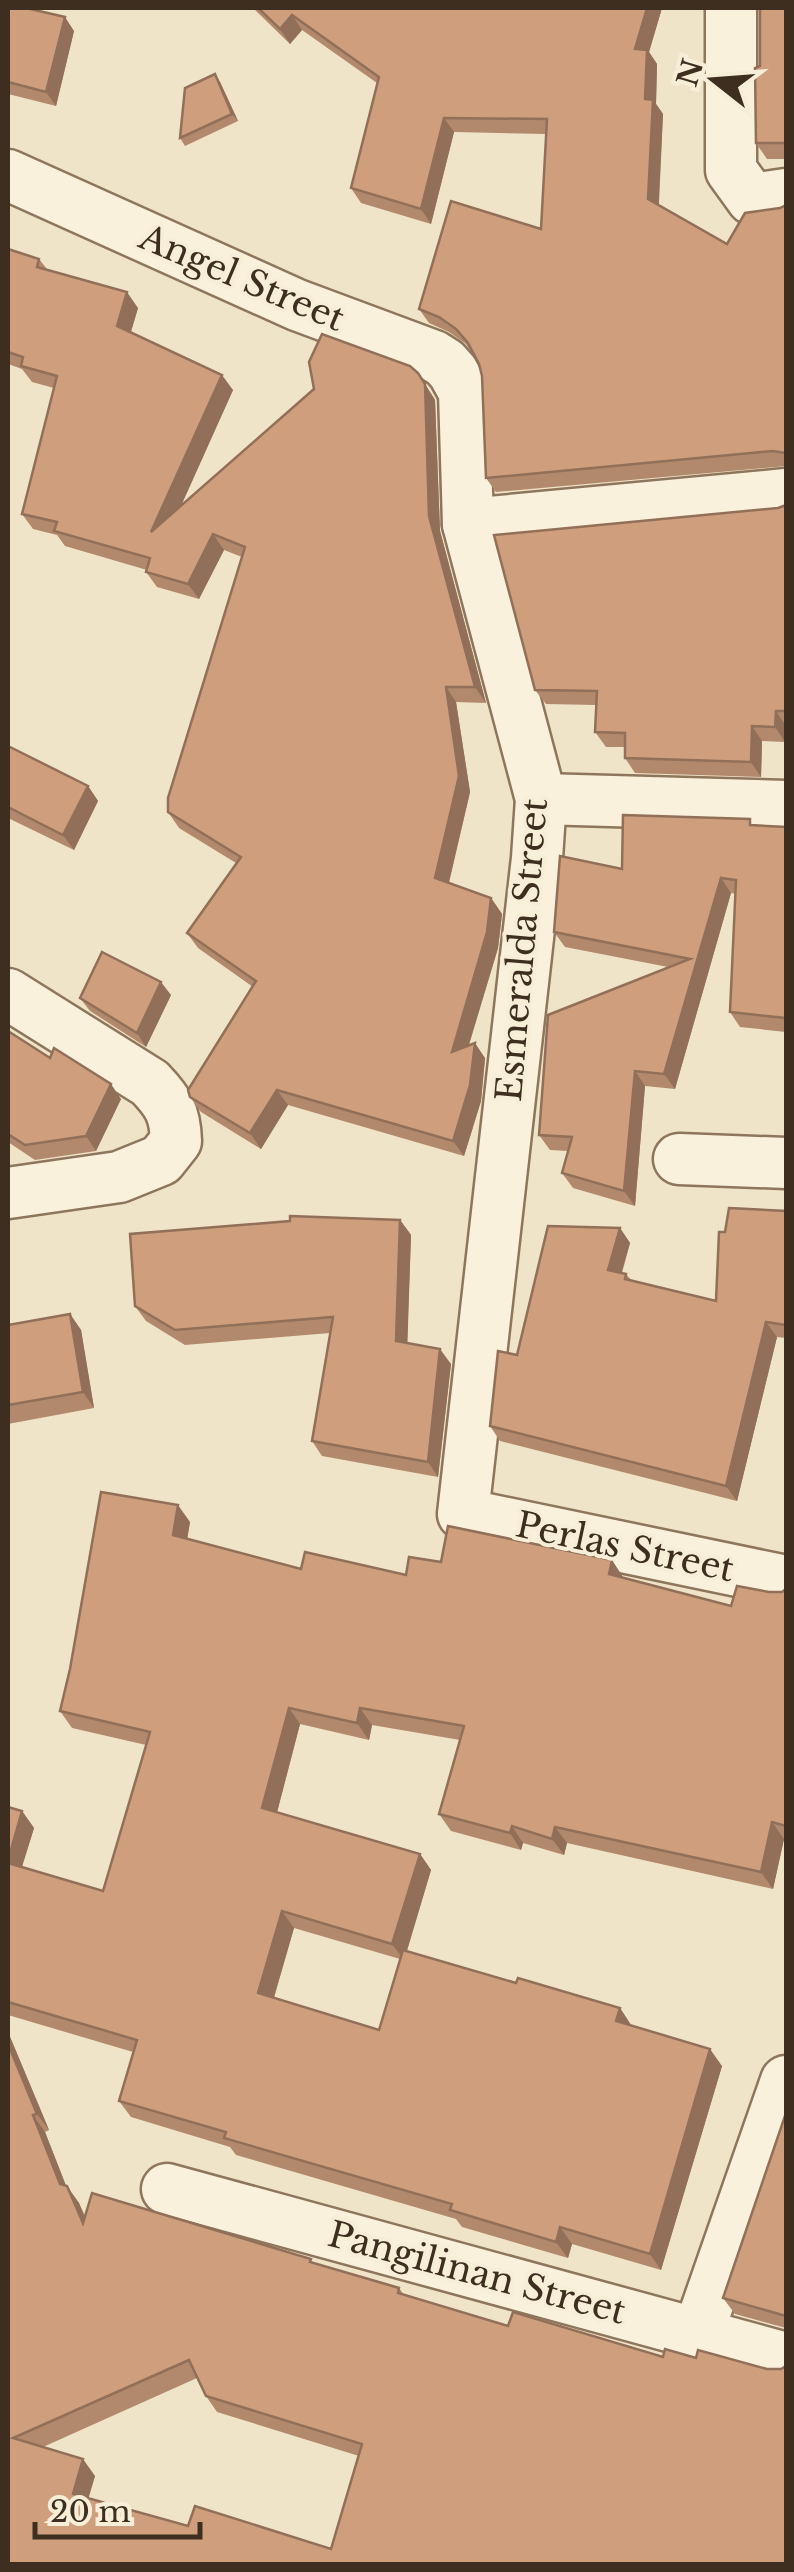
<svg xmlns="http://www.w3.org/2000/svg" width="794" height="2572" font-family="'Libre Baskerville',serif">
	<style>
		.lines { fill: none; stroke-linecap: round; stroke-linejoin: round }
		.minor-casing { stroke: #8d765c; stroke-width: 55 }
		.minor { stroke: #faf1dc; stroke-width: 50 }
		.wall { fill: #b2896c; fill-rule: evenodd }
		.shaded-wall { fill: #916f58 }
		.building { fill: #cf9f7d; stroke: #916f58; stroke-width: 2.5; fill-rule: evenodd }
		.labels { text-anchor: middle; stroke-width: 8; stroke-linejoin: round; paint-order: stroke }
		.street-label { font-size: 35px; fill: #3d2e20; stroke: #f7eed8 }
	</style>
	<rect width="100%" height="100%" fill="#f0e4c8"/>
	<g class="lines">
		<g class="minor-casing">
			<g id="minor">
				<path d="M731 8V170L752 199 786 194"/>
				<path d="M8 175 297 305 434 356 445 363 453 372 464 392 468 524 541 799 537 858 463 1514 786 1581"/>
				<path d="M468 524 786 494"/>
				<path d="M541 799 786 806"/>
				<path d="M8 994 150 1083C169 1103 175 1113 176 1141L161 1160 119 1177 8 1193"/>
				<path d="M679 1159 786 1163"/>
				<path d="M167 2189 786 2358"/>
				<path d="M698 2333 786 2081"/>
			</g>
		</g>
		<use href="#minor" class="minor"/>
	</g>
	<g class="wall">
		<path d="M8 8 74 31 56 106 8 94Z"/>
		<path d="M253 8H662L649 52 657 64 656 104 663 114 659 205 727 244 780 208 786 205V466L496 492 486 478 482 376 479 364 466 344 449 332 429 323 419 309 541 229 546 134 454 132 431 224 361 203 351 188 377 83 302 30 290 44Z"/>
		<path d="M786 8V159H767L756 143 760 66Z"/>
		<path d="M220 82 238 121 185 146 180 138Z"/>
		<path d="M8 249 39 259 47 269 138 308 131 332 233 390 181 506 418 373 435 400 440 531 486 703 456 702 470 792 449 883 491 898 502 914 498 948 469 1045 485 1058 481 1101 464 1156 288 1105 261 1149 201 1112 190 1097 253 987 198 948 187 933 236 863 179 828 168 812 242 557 224 550 199 599 157 587 146 572 147 570 65 546 57 535 33 529 22 514 54 388 32 382 22 369 8 364Z"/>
		<path d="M786 505V726L785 742 762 741 761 777 635 773 625 758V747H606L595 732 596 705 546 704 535 690 778 508Z"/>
		<path d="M8 746 88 786 98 801 74 850 8 818Z"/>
		<path d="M754 825 786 827V1032L740 1027 730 1012 736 894 731 893 675 1089 645 1086 635 1206 573 1188 562 1173 568 1151 550 1150 539 1135 668 967 565 947 554 932 622 869Z"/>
		<path d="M171 995 146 1047 90 1011 80 998Z"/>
		<path d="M8 1031 50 1058 121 1099 96 1151 35 1160 8 1142Z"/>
		<path d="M786 1211V1338L777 1337 737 1501 500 1441 490 1426 517 1355 620 1228 630 1243 622 1273 626 1274 631 1280 716 1301 725 1232Z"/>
		<path d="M400 1220 411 1235 407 1343 451 1364 438 1477 322 1456 312 1441 330 1333 185 1345 146 1321 135 1306 290 1221Z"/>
		<path d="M70 1314 81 1330 94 1408 8 1424V1325Z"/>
		<path d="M190 1522 187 1539 301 1569 406 1575 441 1562 623 1577 731 1606 769 1592H782L786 1589V1839H784L773 1889 567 1843 564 1855 523 1843 521 1850 451 1831 439 1814 460 1740 372 1725 369 1740 300 1724 277 1812 420 1854 431 1870 407 1951 516 1983 620 2008 631 2025 722 2066 661 2270 572 2244 568 2258 462 2227 456 2219 236 2155 230 2147 131 2117 119 2101 133 2052 8 2015V1807L22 1811 34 1828 22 1867 103 1891 146 1745 72 1728 60 1711ZM294 1928 400 1959 379 2030 274 1998Z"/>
		<path d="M8 2032 49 2130 45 2132 66 2186 79 2203 85 2216 315 2263 399 2288 404 2295 508 2326 663 2357 696 2358 767 2369H781L786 2564H8ZM197 2378 206 2396 217 2412 359 2456 331 2549 188 2526 88 2498 95 2476 43 2447Z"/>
		<path d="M786 2113V2328L735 2314 723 2298Z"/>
	</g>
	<g class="shaded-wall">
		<path d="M647 8H662L649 52 657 64 656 104 663 114 658 214 648 199 645 99 635 49Z"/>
		<path d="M292 15 302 30 290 44 280 29Z"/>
		<path d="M65 17 74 31 56 106 46 92Z"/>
		<path d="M215 74 220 82 238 121 232 114Z"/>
		<path d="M444 118 454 132 431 224 421 209Z"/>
		<path d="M127 292 138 308 128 341 117 326Z"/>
		<path d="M418 373 435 400 440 531 486 703 475 687 429 516Z"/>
		<path d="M222 375 233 390 162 548 151 532Z"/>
		<path d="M213 534 224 550 199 599 188 584Z"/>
		<path d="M446 687 456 702 470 792 446 894 435 878Z"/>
		<path d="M776 711 786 726 785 742 775 727Z"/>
		<path d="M752 726 762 741 761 777 751 762Z"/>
		<path d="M88 786 98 801 74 850 63 835Z"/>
		<path d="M721 878 731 893 675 1089 664 1074Z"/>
		<path d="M491 898 502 914 498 948 462 1067 452 1052Z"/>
		<path d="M161 982 171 995 146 1047 137 1033Z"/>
		<path d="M475 1043 485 1058 481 1101 464 1156 453 1141Z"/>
		<path d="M635 1071 645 1086 635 1206 624 1191Z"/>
		<path d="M111 1084 121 1099 96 1151 86 1136Z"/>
		<path d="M277 1090 288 1105 261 1149 250 1133Z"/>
		<path d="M400 1220 411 1235 407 1356 396 1341Z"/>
		<path d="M620 1228 630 1243 618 1284 608 1270Z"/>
		<path d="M70 1314 81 1330 94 1408 83 1392Z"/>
		<path d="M766 1322 777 1337 737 1501 726 1486Z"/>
		<path d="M440 1349 451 1364 438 1477 428 1462Z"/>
		<path d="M178 1505 190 1522 185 1552 173 1535Z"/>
		<path d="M612 1560 623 1577 620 1590 609 1574Z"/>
		<path d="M289 1708 300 1724 274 1824 262 1808Z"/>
		<path d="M360 1708 372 1725 369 1740 357 1723Z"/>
		<path d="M22 1811 34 1828 18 1879 8 1864V1860Z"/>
		<path d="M772 1822 784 1839 773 1889 761 1872Z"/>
		<path d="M512 1826 523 1843 521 1850 510 1833Z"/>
		<path d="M555 1827 567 1843 564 1855 552 1839Z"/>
		<path d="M420 1854 431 1870 404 1960 392 1944Z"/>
		<path d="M282 1911 294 1928 270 2010 258 1993Z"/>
		<path d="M620 2008 631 2025 616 2021Z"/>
		<path d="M8 2032 49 2130 37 2114 8 2044Z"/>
		<path d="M710 2049 722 2066 661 2270 650 2254Z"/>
		<path d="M33 2115 45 2132 72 2201 60 2184Z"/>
		<path d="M67 2186 79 2203 94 2240 83 2223Z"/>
		<path d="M560 2227 572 2244 568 2258 556 2242Z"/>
		<path d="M83 2459 95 2476 85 2510 73 2494Z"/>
	</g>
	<g class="building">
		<path d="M8 8H26L65 17 46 92 8 82Z"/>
		<path d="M258 8H647L635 49 647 50 645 99 653 100 648 199 727 244 745 213 780 208 786 205V453L773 451 486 478 482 376 479 364 468 343 456 329 439 317 419 309 451 201 541 229 547 119 444 118 421 209 351 188 379 77 292 15 280 29Z"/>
		<path d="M760 8H786V143H756L755 68 760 66Z"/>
		<path d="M215 74 232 114 180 138 185 88Z"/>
		<path d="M8 249 39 259 37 267 127 292 117 326 222 375 151 532 314 389 309 362 322 334 410 366 418 373 425 384 429 516 475 687H446L459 776 435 878 491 898 487 932 452 1052 475 1043 470 1085 453 1141 277 1090 250 1133 190 1097 188 1090 256 981 187 933 241 857 168 812V798L245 547 213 534 188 584 146 572 150 558 54 531 57 522 22 514 57 376 21 366 23 357 8 352Z"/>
		<path d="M786 505V711H776L775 727 752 726 751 762 625 758V733L595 732 597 691 535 690 494 535 778 508Z"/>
		<path d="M8 746 88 786 63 835 8 807Z"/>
		<path d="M623 815 750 819V825L786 827V1018L730 1012 736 880 721 878 664 1074 635 1071 624 1191 562 1173 572 1137 539 1135 548 1015 690 959 554 932 560 856 622 869Z"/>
		<path d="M102 952 161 982 137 1033 80 998Z"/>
		<path d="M8 1031 50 1058 54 1048 111 1084 86 1136 25 1145 8 1134Z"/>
		<path d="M729 1208 786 1211V1325L766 1322 726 1486 490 1426 498 1351 517 1355 548 1226 620 1228 608 1270 626 1274 625 1279 716 1301 719 1232H725Z"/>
		<path d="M290 1216 400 1220 396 1341 440 1349 428 1462 312 1441 333 1317 175 1330 135 1306 130 1234 290 1221Z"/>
		<path d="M70 1314 83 1392 8 1405V1325Z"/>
		<path d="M101 1492 178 1505 173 1535 301 1569 305 1552 406 1575 409 1557 441 1562 448 1526 612 1560 609 1574 731 1606 737 1586 769 1592H782L786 1589V1826L772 1822 761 1872 555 1827 552 1839 512 1826 510 1833 439 1814 464 1726 360 1708 357 1723 289 1708 262 1808 420 1854 392 1944 282 1911 258 1993 379 2030 403 1950 516 1983 518 1978 620 2008 616 2021 710 2049 650 2254 560 2227 556 2242 450 2210 452 2204 224 2138 226 2132 119 2101 137 2040 8 2002V1863L103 1891 150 1732 60 1711 70 1669Z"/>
		<path d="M8 1807 22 1811 8 1860Z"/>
		<path d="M8 2044 37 2114 33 2115 60 2184 67 2186 83 2223 92 2193 311 2259 310 2262 399 2288 398 2293 508 2326 513 2312 663 2357 665 2349 696 2358 698 2350 767 2369H781L786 2366V2564H8ZM189 2360 206 2396 362 2444 331 2549 195 2506 188 2526 73 2494 83 2459 13 2438Z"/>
		<path d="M786 2113V2316L723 2298Z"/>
	</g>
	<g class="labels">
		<g class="street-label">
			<text transform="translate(242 278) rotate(23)" y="12">Angel Street</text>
			<text transform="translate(522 950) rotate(-85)" y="12">Esmeralda Street</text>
			<text transform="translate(625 1547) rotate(12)" y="12">Perlas Street</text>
			<text transform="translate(477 2273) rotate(15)" y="12">Pangilinan Street</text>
		</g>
	</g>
	<rect width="794" height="2572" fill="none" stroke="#3d2e20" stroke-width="20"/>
	<g transform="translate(714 80) rotate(287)" stroke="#f7eed8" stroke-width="8" paint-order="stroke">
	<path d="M0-8L18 38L0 25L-18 38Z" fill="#3d2e20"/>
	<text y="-15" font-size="28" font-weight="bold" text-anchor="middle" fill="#3d2e20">N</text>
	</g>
	<path d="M35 2522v15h165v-15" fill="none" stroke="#3d2e20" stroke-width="5"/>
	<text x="50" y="2522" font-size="30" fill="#3d2e20" stroke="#f7eed8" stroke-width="8" paint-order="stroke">20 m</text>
</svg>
